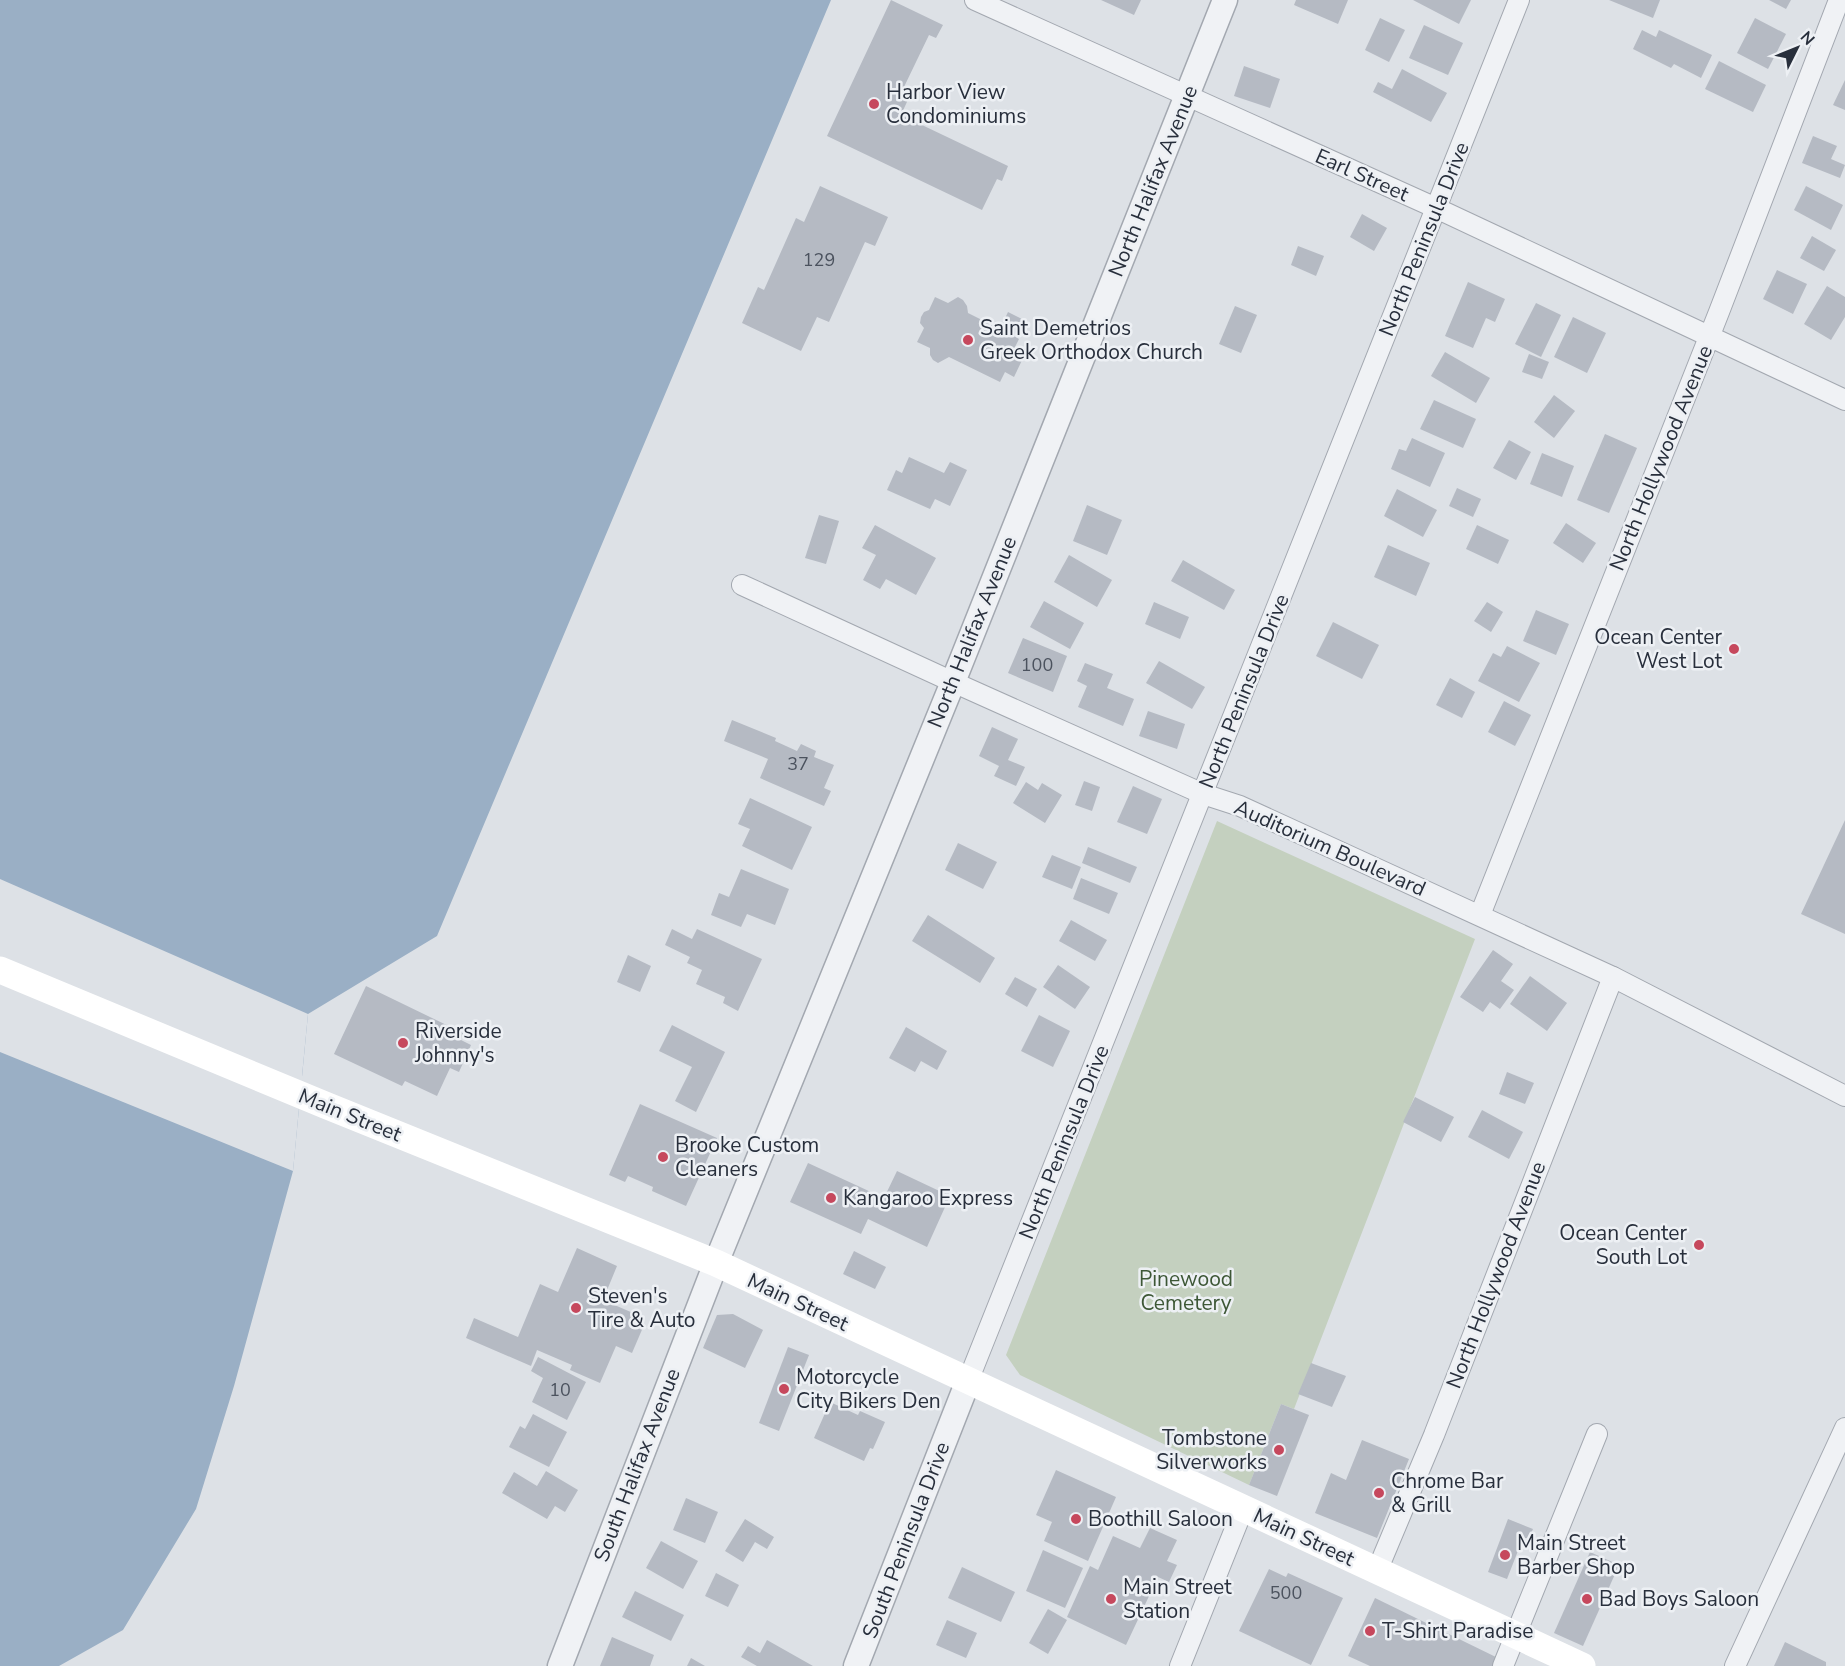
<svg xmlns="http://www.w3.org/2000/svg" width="1845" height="1666" font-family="'Nunito Sans',sans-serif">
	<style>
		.green { fill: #c4d0bf }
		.water { fill: #9aafc5 }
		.pier { fill: #dde1e6 }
		.building { fill: #b5bac3 }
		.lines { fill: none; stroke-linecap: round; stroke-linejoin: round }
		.minor-casing { stroke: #a3a8b0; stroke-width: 22 }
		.tertiary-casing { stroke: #a3a8b0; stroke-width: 27 }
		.minor { stroke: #f0f2f5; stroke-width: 20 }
		.tertiary { stroke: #f0f2f5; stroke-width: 24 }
		.secondary { stroke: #fff; stroke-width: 27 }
		.poi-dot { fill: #c6485d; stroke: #edf0f4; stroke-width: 2 }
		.labels { text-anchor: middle; stroke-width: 5; stroke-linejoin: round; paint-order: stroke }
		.number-label { font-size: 18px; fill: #4b525e }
		.poi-label { font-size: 21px; fill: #282f3c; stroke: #edf0f4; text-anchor: start }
		.street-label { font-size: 21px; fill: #282f3c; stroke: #edf0f4 }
		.park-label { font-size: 21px; fill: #3d5736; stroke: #edf0f4 }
	</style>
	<rect width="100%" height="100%" fill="#dde1e6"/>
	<path class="green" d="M1217 821 1475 939 1294 1409 1281 1404 1249 1485 1020 1375 1006 1355Z"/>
	<path class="water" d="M0 0H831L437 936 308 1014 293 1171 234 1386 196 1509 123 1630 59 1666H0Z"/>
	<path class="pier" d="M0 879 308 1014 302 1076 305 1078 302 1109 299 1108 293 1171 0 1052Z"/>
	<g class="building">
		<path d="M891 0 943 25 936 38 929 35 903 89 911 93 901 115 1008 166 1002 181 997 179 982 210 827 136Z"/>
		<path d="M1101 0H1141L1134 15Z"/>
		<path d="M1296 0H1348L1338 24 1294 5Z"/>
		<path d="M1413 0H1471L1459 24Z"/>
		<path d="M1609 0H1660L1653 18Z"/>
		<path d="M1769 0H1791L1786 9Z"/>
		<path d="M1380 18 1405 30 1389 62 1365 50Z"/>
		<path d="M1755 18 1786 34 1768 69 1737 53Z"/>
		<path d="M1424 25 1463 43 1448 75 1409 58Z"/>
		<path d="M1642 30 1656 37 1659 30 1712 55 1701 78 1674 64 1671 68 1633 49Z"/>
		<path d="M1719 61 1766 85 1753 112 1705 89Z"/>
		<path d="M1244 66 1280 79 1270 108 1234 96Z"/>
		<path d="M1402 69 1447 93 1431 122 1373 92 1378 82 1392 89Z"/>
		<path d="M1845 80V110L1833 105Z"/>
		<path d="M1813 136 1837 146 1831 159 1845 165 1840 178 1802 163Z"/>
		<path d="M820 186 888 217 875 246 865 242 829 322 817 317 801 351 742 323 758 287 764 290 796 218 804 222Z"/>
		<path d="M1806 186 1843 205 1831 230 1794 210Z"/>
		<path d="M1362 214 1387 228 1374 251 1350 237Z"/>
		<path d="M1812 236 1836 250 1824 271 1800 258Z"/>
		<path d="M1298 246 1324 256 1316 276 1291 265Z"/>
		<path d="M1777 270 1807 284 1793 314 1763 299Z"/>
		<path d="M1468 282 1505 299 1495 322 1486 318 1473 348 1445 336Z"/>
		<path d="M1827 286 1845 297V317L1831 340 1804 324Z"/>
		<path d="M935 297 948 303 958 297 963 300 967 306 968 313 1000 329 1008 312 1022 319 1014 336 1019 339 1015 347 1026 352 1014 377 1005 372 1000 382 949 357 938 363 933 360 930 355V348L917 342 924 328 920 323 921 317 924 312 929 310Z"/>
		<path d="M1536 303 1561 315 1541 357 1515 344Z"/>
		<path d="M1235 306 1257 315 1241 353 1219 344Z"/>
		<path d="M1573 317 1606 333 1587 373 1554 357Z"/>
		<path d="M1445 352 1490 378 1476 403 1431 376Z"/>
		<path d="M1529 354 1549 362 1542 379 1522 372Z"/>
		<path d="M1554 395 1575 411 1554 438 1534 422Z"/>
		<path d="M1434 400 1476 419 1463 448 1420 429Z"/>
		<path d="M1605 434 1637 448 1609 513 1577 500Z"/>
		<path d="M1412 438 1445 453 1430 487 1391 469 1399 449 1406 451Z"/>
		<path d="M1509 440 1531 452 1516 480 1493 468Z"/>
		<path d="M1542 453 1574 466 1562 497 1530 484Z"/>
		<path d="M909 457 944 473 950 462 967 470 950 506 935 499 930 509 887 490 896 470 902 473Z"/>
		<path d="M1457 488 1481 499 1473 517 1449 506Z"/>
		<path d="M1397 489 1437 510 1423 537 1384 516Z"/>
		<path d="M1087 505 1122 520 1107 555 1073 541Z"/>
		<path d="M819 515 839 521 826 564 805 558Z"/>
		<path d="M1566 523 1596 543 1583 563 1553 543Z"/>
		<path d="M875 525 936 558 916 595 886 579 880 589 863 580 876 555 862 548Z"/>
		<path d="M1477 525 1509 540 1498 564 1466 549Z"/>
		<path d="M1388 545 1430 563 1416 596 1374 577Z"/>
		<path d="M1069 555 1112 580 1097 607 1054 582Z"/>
		<path d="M1183 560 1235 590 1224 610 1171 581Z"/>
		<path d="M1044 601 1084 623 1070 649 1030 627Z"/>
		<path d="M1154 602 1189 617 1180 639 1145 624Z"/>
		<path d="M1487 602 1503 612 1491 632 1474 621Z"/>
		<path d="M1536 610 1569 624 1556 655 1523 641Z"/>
		<path d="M1333 622 1379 645 1362 679 1316 656Z"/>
		<path d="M1023 638 1067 656 1053 692 1008 673Z"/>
		<path d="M1507 646 1540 663 1519 702 1478 681 1493 653 1501 657Z"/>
		<path d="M1159 661 1205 687 1192 709 1146 683Z"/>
		<path d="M1085 663 1113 674 1107 688 1134 699 1123 726 1078 707 1087 686 1077 681Z"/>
		<path d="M1450 678 1475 692 1462 718 1436 705Z"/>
		<path d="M1504 701 1531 715 1515 746 1488 732Z"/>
		<path d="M1148 711 1185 724 1177 749 1139 736Z"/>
		<path d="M732 720 776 738 775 741 797 751 801 744 816 751 814 757 834 765 824 788 831 791 824 806 760 778 768 759 724 741Z"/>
		<path d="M992 727 1018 739 1008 760 1025 767 1016 786 994 776 999 766 979 756Z"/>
		<path d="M1084 781 1100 787 1092 811 1075 805Z"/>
		<path d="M1026 782 1038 790 1042 783 1062 795 1045 823 1013 803Z"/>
		<path d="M1133 786 1162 799 1147 834 1117 822Z"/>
		<path d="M750 798 812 827 792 870 742 846 750 829 738 824Z"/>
		<path d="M1845 820V934L1801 914Z"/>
		<path d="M958 843 997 862 983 889 945 870Z"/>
		<path d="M1088 847 1137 867 1130 883 1082 863Z"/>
		<path d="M1052 855 1081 867 1072 889 1042 877Z"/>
		<path d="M741 869 789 889 775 925 747 914 741 927 711 915 719 893 729 897Z"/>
		<path d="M1081 878 1118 893 1109 914 1073 899Z"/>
		<path d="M928 915 995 958 980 983 912 941Z"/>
		<path d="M1071 920 1107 940 1095 961 1059 941Z"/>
		<path d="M672 929 692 939 697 929 762 959 738 1011 723 1003 725 997 696 984 702 970 687 963 690 957 665 945Z"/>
		<path d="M1493 950 1513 964 1501 981 1514 990 1500 1009 1490 1002 1483 1012 1460 997Z"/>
		<path d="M628 955 651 966 640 992 617 982Z"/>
		<path d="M1058 965 1090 987 1075 1009 1043 987Z"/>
		<path d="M1530 976 1567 1003 1547 1031 1510 1004Z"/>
		<path d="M1015 977 1037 989 1027 1007 1005 994Z"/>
		<path d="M366 986 463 1033 461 1040 471 1045 459 1072 450 1068 437 1096 405 1081 402 1086 334 1054Z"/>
		<path d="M1039 1015 1070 1031 1053 1067 1021 1051Z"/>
		<path d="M672 1025 725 1052 696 1112 675 1101 692 1067 659 1051Z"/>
		<path d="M906 1027 947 1051 937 1070 921 1061 915 1072 889 1058Z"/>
		<path d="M1507 1072 1534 1083 1525 1104 1499 1094Z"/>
		<path d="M1415 1097 1454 1117 1441 1142 1403 1122Z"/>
		<path d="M640 1104 717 1138 686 1206 652 1191 653 1187 628 1176 625 1182 609 1175Z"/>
		<path d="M1482 1110 1523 1132 1509 1159 1468 1137Z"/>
		<path d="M808 1163 884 1198 897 1171 950 1196 927 1247 868 1219 861 1234 790 1202Z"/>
		<path d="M577 1248 617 1266 603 1300 640 1316 644 1325 632 1353 616 1346 600 1383 570 1370 572 1365 537 1350 531 1366 466 1338 474 1318 518 1337 540 1284 558 1292Z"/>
		<path d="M854 1251 886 1267 875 1289 843 1274Z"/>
		<path d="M733 1314 763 1330 745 1368 703 1348 717 1315Z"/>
		<path d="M788 1347 809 1355 779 1431 759 1423Z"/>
		<path d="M538 1357 586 1382 567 1420 532 1402 543 1378 531 1371Z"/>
		<path d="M1311 1363 1346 1376 1332 1407 1298 1394Z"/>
		<path d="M830 1402 858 1415 860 1411 885 1422 873 1449 870 1448 864 1461 814 1438Z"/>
		<path d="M1281 1404 1309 1415 1277 1496 1249 1485Z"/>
		<path d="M533 1414 567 1432 549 1467 509 1447 520 1426 525 1429Z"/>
		<path d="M1362 1440 1409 1459 1377 1538 1315 1513 1331 1473 1346 1480Z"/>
		<path d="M1056 1470 1116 1497 1088 1561 1044 1541 1052 1522 1036 1515Z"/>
		<path d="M546 1471 578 1490 565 1512 555 1506 547 1519 502 1493 514 1472 537 1486Z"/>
		<path d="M686 1498 718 1512 705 1543 673 1530Z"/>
		<path d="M745 1519 774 1537 767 1549 755 1542 743 1562 725 1551Z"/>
		<path d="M1508 1519 1533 1529 1529 1538H1523L1507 1579 1488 1572Z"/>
		<path d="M1150 1528 1177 1540 1167 1561 1177 1565 1169 1582 1158 1577 1126 1645 1067 1617 1090 1566 1098 1570 1113 1536 1140 1548Z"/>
		<path d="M661 1541 698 1561 683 1589 646 1568Z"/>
		<path d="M1043 1550 1083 1568 1065 1608 1026 1591Z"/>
		<path d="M1590 1552 1619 1565 1583 1646 1554 1633Z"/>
		<path d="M962 1567 1015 1592 1001 1622 948 1598Z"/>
		<path d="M1269 1569 1286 1577 1288 1573 1343 1598 1311 1665 1239 1631Z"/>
		<path d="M716 1573 739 1585 728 1607 705 1596Z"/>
		<path d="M635 1591 684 1615 671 1641 622 1617Z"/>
		<path d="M1375 1598 1502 1660 1499 1666H1370L1348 1656Z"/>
		<path d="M1048 1609 1067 1620 1048 1654 1029 1643Z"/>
		<path d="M947 1620 977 1633 966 1658 936 1645Z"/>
		<path d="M612 1637 654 1655 650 1666H600Z"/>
		<path d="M767 1640 813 1666H757L741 1657 748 1646 760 1653Z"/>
		<path d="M1785 1642 1826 1662V1666H1774Z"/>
		<path d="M691 1658 705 1666H687Z"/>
	</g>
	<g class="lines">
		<g class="minor-casing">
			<g id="minor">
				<path d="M975 0 1436 208 1845 400"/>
				<path d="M742 585 953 682 1203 794 1240 806 1613 977 1845 1096"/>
				<path d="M1480 915 1719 312 1839 0"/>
				<path d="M968 1381 1519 0"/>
				<path d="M1377 1571 1434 1435 1613 977"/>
				<path d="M1180 1666 1243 1509"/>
				<path d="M1503 1666 1597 1434"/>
				<path d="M1735 1666 1845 1428"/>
			</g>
		</g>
		<g class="tertiary-casing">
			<g id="tertiary">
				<path d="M560 1666 716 1263 953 682 1225 0"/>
				<path d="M856 1666 968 1381"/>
			</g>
		</g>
		<use href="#minor" class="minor"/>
		<use href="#tertiary" class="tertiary"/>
		<path class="secondary" d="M0 970 325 1105 716 1263 1582 1666"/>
	</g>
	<g class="poi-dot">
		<circle cx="874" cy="104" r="6"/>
		<circle cx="968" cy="340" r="6"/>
		<circle cx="1734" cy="649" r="6"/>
		<circle cx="403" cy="1043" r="6"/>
		<circle cx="663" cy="1157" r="6"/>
		<circle cx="831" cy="1198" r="6"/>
		<circle cx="1699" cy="1245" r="6"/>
		<circle cx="576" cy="1308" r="6"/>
		<circle cx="784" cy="1389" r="6"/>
		<circle cx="1279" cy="1450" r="6"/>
		<circle cx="1379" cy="1493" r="6"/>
		<circle cx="1076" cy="1519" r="6"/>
		<circle cx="1505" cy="1555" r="6"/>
		<circle cx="1111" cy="1599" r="6"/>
		<circle cx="1587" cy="1599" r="6"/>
		<circle cx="1370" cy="1631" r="6"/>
	</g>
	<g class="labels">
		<g class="number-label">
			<text x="819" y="266">129</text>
			<text x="1037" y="671">100</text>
			<text x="798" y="770">37</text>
			<text x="560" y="1396">10</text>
			<text x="1286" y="1599">500</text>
		</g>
		<g class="poi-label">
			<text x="886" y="99">Harbor View<tspan x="886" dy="24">Condominiums</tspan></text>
			<text x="980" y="335">Saint Demetrios<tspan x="980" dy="24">Greek Orthodox Church</tspan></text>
			<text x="1722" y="644" text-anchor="end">Ocean Center<tspan x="1722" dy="24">West Lot</tspan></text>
			<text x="415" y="1038">Riverside<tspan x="415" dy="24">Johnny's</tspan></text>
			<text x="675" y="1152">Brooke Custom<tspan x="675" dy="24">Cleaners</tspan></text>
			<text x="843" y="1205">Kangaroo Express</text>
			<text x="1687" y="1240" text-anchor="end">Ocean Center<tspan x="1687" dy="24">South Lot</tspan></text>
			<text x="588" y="1303">Steven's<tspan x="588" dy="24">Tire &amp; Auto</tspan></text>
			<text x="796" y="1384">Motorcycle<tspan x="796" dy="24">City Bikers Den</tspan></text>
			<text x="1267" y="1445" text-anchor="end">Tombstone<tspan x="1267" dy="24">Silverworks</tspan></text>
			<text x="1391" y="1488">Chrome Bar<tspan x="1391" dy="24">&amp; Grill</tspan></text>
			<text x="1088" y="1526">Boothill Saloon</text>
			<text x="1517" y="1550">Main Street<tspan x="1517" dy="24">Barber Shop</tspan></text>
			<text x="1123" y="1594">Main Street<tspan x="1123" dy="24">Station</tspan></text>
			<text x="1599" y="1606">Bad Boys Saloon</text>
			<text x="1382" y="1638">T-Shirt Paradise</text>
		</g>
		<g class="street-label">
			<text transform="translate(1362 175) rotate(24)" y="7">Earl Street</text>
			<text transform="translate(1153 181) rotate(-68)" y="7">North Halifax Avenue</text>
			<text transform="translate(1424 239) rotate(-68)" y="7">North Peninsula Drive</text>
			<text transform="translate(1661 458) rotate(-68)" y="7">North Hollywood Avenue</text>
			<text transform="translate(972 632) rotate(-68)" y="7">North Halifax Avenue</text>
			<text transform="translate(1244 691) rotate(-68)" y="7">North Peninsula Drive</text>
			<text transform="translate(1330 848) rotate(24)" y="7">Auditorium Boulevard</text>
			<text transform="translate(350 1115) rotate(22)" y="7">Main Street</text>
			<text transform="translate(1064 1142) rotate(-68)" y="7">North Peninsula Drive</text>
			<text transform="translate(1496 1275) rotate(-69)" y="7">North Hollywood Avenue</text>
			<text transform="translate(798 1302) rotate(25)" y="7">Main Street</text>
			<text transform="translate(637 1465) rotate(-69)" y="7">South Halifax Avenue</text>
			<text transform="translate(1304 1537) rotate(25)" y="7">Main Street</text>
			<text transform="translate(906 1540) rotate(-69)" y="7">South Peninsula Drive</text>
		</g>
		<g class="park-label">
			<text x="1186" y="1286">Pinewood<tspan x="1186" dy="24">Cemetery</tspan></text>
		</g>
	</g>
	<g transform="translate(1797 48) rotate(47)" stroke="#edf0f4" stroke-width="4.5" paint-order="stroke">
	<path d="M0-4.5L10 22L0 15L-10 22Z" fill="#282f3c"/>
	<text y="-9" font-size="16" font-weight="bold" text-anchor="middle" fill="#282f3c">N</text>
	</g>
</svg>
